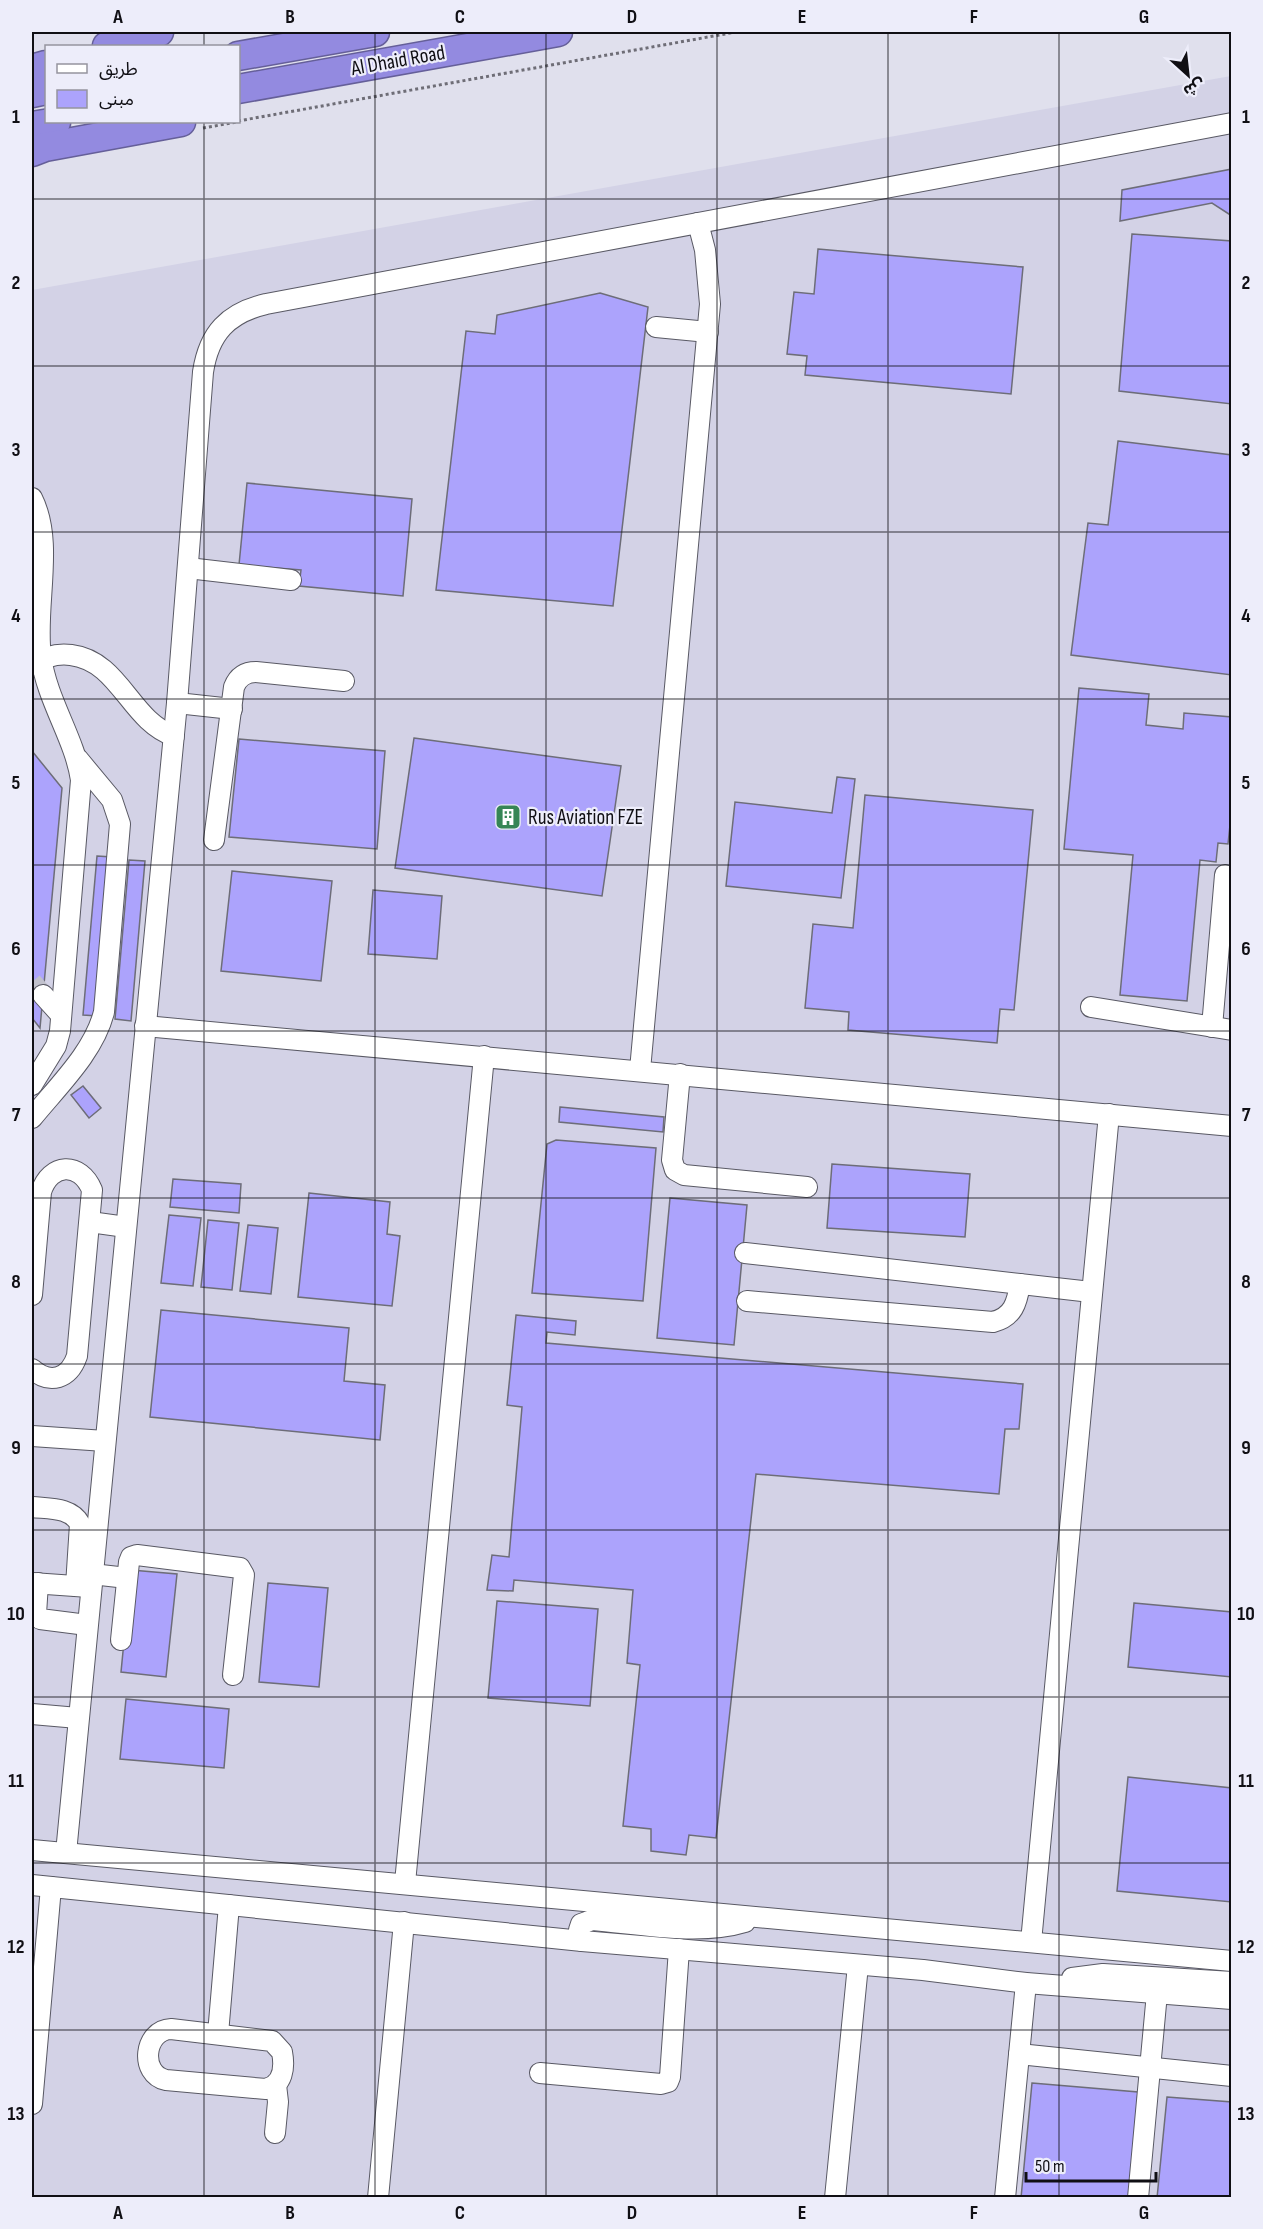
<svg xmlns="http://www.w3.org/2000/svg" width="1263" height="2229" font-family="'Sofia Sans Condensed','Noto Sans Arabic',sans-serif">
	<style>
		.built { fill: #d3d2e6 }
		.building { fill: #aca3fc; stroke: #6d6d78; stroke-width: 1.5 }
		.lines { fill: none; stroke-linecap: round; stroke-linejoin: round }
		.minor-tunnel { stroke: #c1c1cc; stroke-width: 20; stroke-dasharray: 20 10; stroke-linecap: butt }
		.minor-casing { stroke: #595964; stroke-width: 22 }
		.highway-casing { stroke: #655f99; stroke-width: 31 }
		.path { stroke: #6e6d76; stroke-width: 3; stroke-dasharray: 3 3; stroke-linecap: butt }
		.minor { stroke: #fff; stroke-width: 20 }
		.highway { stroke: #938ae0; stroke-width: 28 }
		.grid { fill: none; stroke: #100f14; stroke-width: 1.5; stroke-opacity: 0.55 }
		.labels { text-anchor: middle; stroke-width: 4.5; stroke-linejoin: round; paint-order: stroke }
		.street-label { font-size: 21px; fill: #100f14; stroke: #ededfa }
		.poi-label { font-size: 21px; fill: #100f14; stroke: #ededfa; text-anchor: start }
		.neatline { fill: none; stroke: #100f14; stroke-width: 2 }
		.grid-label { font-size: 20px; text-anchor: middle; font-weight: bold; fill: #100f14 }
	</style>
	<rect width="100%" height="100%" fill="#e0e0ed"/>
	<path class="built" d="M1231 76V2197L32 2198V290Z"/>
	<g class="building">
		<path d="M1232 169V216L1212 203 1120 221 1122 190Z"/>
		<path d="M1132 234 1232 241V404L1119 391Z"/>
		<path d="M818 249 1023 267 1011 394 805 375 807 356 787 354 794 292 814 294Z"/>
		<path d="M600 293 648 307 613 606 436 590 466 331 495 334 497 315Z"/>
		<path d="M1118 441 1232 455V675L1071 655 1088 523 1108 525Z"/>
		<path d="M247 483 412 499 403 596 299 586 301 570 239 565Z"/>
		<path d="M1079 688 1149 694 1146 725 1183 729 1184 713 1232 717V806L1228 844 1218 843 1216 862 1200 860 1187 1001 1120 995 1133 855 1064 849Z"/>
		<path d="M414 738 621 766 602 896 395 868Z"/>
		<path d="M239 739 385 751 377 849 229 837Z"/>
		<path d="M32 751 62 788 40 1028 32 1018Z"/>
		<path d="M837 777 855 779 841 898 726 886 735 802 832 813Z"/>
		<path d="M865 795 1033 810 1014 1010 1000 1009 997 1043 848 1030 849 1012 805 1008 813 924 853 928Z"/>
		<path d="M97 856 112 857 98 1016 83 1015Z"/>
		<path d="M129 860 145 861 131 1021 115 1019Z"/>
		<path d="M232 871 332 881 321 981 221 971Z"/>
		<path d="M373 890 442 896 437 959 368 954Z"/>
		<path d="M83 1086 101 1108 89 1118 71 1095Z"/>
		<path d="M560 1107 664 1117 663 1132 559 1122Z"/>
		<path d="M556 1140 656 1148 643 1301 532 1293 547 1144Z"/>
		<path d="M832 1164 970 1174 965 1237 827 1228Z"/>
		<path d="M173 1179 241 1184 239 1213 170 1207Z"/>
		<path d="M309 1193 390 1202 387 1234 400 1236 392 1306 298 1297Z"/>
		<path d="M670 1198 747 1205 734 1345 657 1338Z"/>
		<path d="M169 1215 201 1218 193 1286 161 1283Z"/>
		<path d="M208 1220 239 1223 232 1290 201 1287Z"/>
		<path d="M248 1225 278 1228 271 1294 240 1291Z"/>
		<path d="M161 1310 349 1328 344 1381 385 1385 380 1440 150 1417Z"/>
		<path d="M516 1315 576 1321 575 1335 547 1332 546 1343 1023 1384 1019 1429H1005L999 1494 756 1474 716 1838 689 1835 686 1855 651 1851V1829L623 1826 640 1665 627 1663 633 1590 514 1580 513 1591 487 1590 492 1555 509 1557 522 1407 507 1405Z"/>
		<path d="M131 1570 177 1574 166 1677 121 1672Z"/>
		<path d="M268 1583 328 1588 319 1687 259 1682Z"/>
		<path d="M497 1601 598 1609 590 1706 488 1698Z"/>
		<path d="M1134 1603 1232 1612V1677L1128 1667Z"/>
		<path d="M126 1699 229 1709 224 1768 120 1759Z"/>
		<path d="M1128 1777 1232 1788V1902L1117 1891Z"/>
		<path d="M1032 2083 1138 2092 1129 2198H1021Z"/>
		<path d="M1167 2097 1232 2102V2198H1157Z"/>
	</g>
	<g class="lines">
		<path class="minor-tunnel" d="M32 982 43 995"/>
		<g class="minor-casing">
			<g id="minor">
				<path d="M656 327 708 332"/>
				<path d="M32 498C55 543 34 607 41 657 47 701 75 739 81 780L60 1031 56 1046 32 1085"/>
				<path d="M188 568 291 580"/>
				<path d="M32 665C44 657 57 653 71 655 120 661 130 721 174 736"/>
				<path d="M177 703 232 709"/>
				<path d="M214 840 234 687C238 677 245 672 256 672L344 681"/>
				<path d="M43 995 61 1015"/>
				<path d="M1091 1007 1232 1030"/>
				<path d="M145 1026 1232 1126"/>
				<path d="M1212 1027 1225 875"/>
				<path d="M640 1070 710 304 705 250 698 223"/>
				<path d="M680 1074 672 1160 675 1170 684 1175 807 1187"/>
				<path d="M32 1118C58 1086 94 1052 104 1012L120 824 112 800 78 759"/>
				<path d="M90 1222 126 1227"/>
				<path d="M745 1253 1091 1292"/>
				<path d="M32 1295 41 1192C50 1163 80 1161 92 1190L77 1356C69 1379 50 1385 32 1369"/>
				<path d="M747 1301 993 1322C1013 1317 1017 1303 1020 1284"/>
				<path d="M32 1436 105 1441"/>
				<path d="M32 1507C49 1509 71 1507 80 1524L76 1586"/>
				<path d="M92 1574 127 1578"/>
				<path d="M32 1583 89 1587"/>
				<path d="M38 1583 36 1614 40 1619 87 1625"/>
				<path d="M121 1640 129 1562 131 1557 137 1555 240 1568 244 1575 233 1675"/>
				<path d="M32 1714 78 1718"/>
				<path d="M32 1850 1232 1961"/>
				<path d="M66 1853 177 703 203 372C209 333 228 313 266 304L1232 123"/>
				<path d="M405 1883 484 1056"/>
				<path d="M32 1885 582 1941 923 1970 1026 1983 1232 1999"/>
				<path d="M582 1941 579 1930 581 1924 592 1920C640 1924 699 1936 745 1922"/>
				<path d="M1031 1942 1109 1114"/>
				<path d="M1072 1978 1103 1974 1232 1982"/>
				<path d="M171 2029 272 2041 282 2052C285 2068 283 2085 266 2089L166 2080C139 2074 144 2030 171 2029Z"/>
				<path d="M218 2034 229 1905"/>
				<path d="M1019 2054 1232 2076"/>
				<path d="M540 2073 661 2084 668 2082 670 2077 679 1949"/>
				<path d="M32 2104 51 1887"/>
				<path d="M275 2133 278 2102 276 2085"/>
				<path d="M378 2198 404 1922"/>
				<path d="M835 2198 858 1965"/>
				<path d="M1005 2198 1026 1983"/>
				<path d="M1138 2198 1157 1993"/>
			</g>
		</g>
		<g class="highway-casing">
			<g id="highway">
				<path d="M107 46 159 32"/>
				<path d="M238 56 375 32"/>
				<path d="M32 69 46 65"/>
				<path d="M238 89 558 32"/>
				<path d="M32 93 46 90"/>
				<path d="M32 126 56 122"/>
				<path d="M32 152 45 147 181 122"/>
			</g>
		</g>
		<g class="path">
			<path d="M238 121 736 32"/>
			<path d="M203 128 237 122"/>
		</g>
		<use href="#minor" class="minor"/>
		<use href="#highway" class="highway"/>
	</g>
	<path class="grid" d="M204 32V46M375 32V2198M546 32V2198M717 32V2198M888 32V2198M1059 32V2198M204 122V2198M32 199H1232M32 366H1232M32 532H1232M32 699H1232M32 865H1232M32 1031H1232M32 1198H1232M32 1364H1232M32 1530H1232M32 1697H1232M32 1863H1232M32 2030H1232"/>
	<defs>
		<g id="building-square" transform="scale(1.35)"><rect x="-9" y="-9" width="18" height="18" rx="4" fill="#368555" stroke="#ededfa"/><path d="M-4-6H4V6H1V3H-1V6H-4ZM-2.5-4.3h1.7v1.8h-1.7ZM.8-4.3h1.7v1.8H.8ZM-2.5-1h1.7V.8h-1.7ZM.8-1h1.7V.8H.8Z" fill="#fff"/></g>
	</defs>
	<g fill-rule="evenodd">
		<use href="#building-square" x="508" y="817"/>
	</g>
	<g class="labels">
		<g class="street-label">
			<text transform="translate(398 60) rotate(-10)" y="7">Al Dhaid Road</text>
		</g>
		<g class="poi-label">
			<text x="528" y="824">Rus Aviation FZE</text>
		</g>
	</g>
	<rect width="1263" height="2229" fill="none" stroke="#ededfa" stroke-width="66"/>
	<rect x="45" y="45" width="195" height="78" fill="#ededfa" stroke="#95949e" stroke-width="1.5"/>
	<rect x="57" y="64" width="30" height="9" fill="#ffffff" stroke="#95949e" stroke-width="1.5"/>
	<text x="99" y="75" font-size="18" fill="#100f14">طريق</text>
	<rect x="57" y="90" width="30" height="18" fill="#aca3fc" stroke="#95949e" stroke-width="1.5"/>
	<text x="99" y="105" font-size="18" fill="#100f14">مبنى</text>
	<g transform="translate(1188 75) rotate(153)" stroke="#ededfa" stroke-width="4.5" paint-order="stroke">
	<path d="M0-4.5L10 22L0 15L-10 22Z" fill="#100f14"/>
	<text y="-9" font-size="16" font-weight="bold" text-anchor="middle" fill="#100f14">ش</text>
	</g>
	<path d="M1026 2172v9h130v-9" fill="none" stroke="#100f14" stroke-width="3"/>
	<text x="1035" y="2172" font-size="18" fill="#100f14" stroke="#ededfa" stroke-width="4.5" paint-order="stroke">50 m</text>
	<rect x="33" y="33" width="1197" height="2163" class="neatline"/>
	<g class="grid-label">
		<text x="118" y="23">A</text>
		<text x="290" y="23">B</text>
		<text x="460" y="23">C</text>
		<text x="632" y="23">D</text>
		<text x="802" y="23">E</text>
		<text x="974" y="23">F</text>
		<text x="1144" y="23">G</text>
		<text x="16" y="123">1</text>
		<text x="1246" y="123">1</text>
		<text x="16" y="289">2</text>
		<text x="1246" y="289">2</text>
		<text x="16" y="456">3</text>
		<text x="1246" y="456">3</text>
		<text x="16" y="622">4</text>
		<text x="1246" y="622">4</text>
		<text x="16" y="789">5</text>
		<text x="1246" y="789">5</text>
		<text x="16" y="955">6</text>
		<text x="1246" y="955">6</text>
		<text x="16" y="1121">7</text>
		<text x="1246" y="1121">7</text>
		<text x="16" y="1288">8</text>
		<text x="1246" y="1288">8</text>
		<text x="16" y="1454">9</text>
		<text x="1246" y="1454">9</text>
		<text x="16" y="1620">10</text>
		<text x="1246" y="1620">10</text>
		<text x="16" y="1787">11</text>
		<text x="1246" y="1787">11</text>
		<text x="16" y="1953">12</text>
		<text x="1246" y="1953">12</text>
		<text x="16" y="2120">13</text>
		<text x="1246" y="2120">13</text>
		<text x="118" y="2219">A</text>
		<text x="290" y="2219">B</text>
		<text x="460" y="2219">C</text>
		<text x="632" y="2219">D</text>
		<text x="802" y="2219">E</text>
		<text x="974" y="2219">F</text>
		<text x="1144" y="2219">G</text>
	</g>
</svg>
